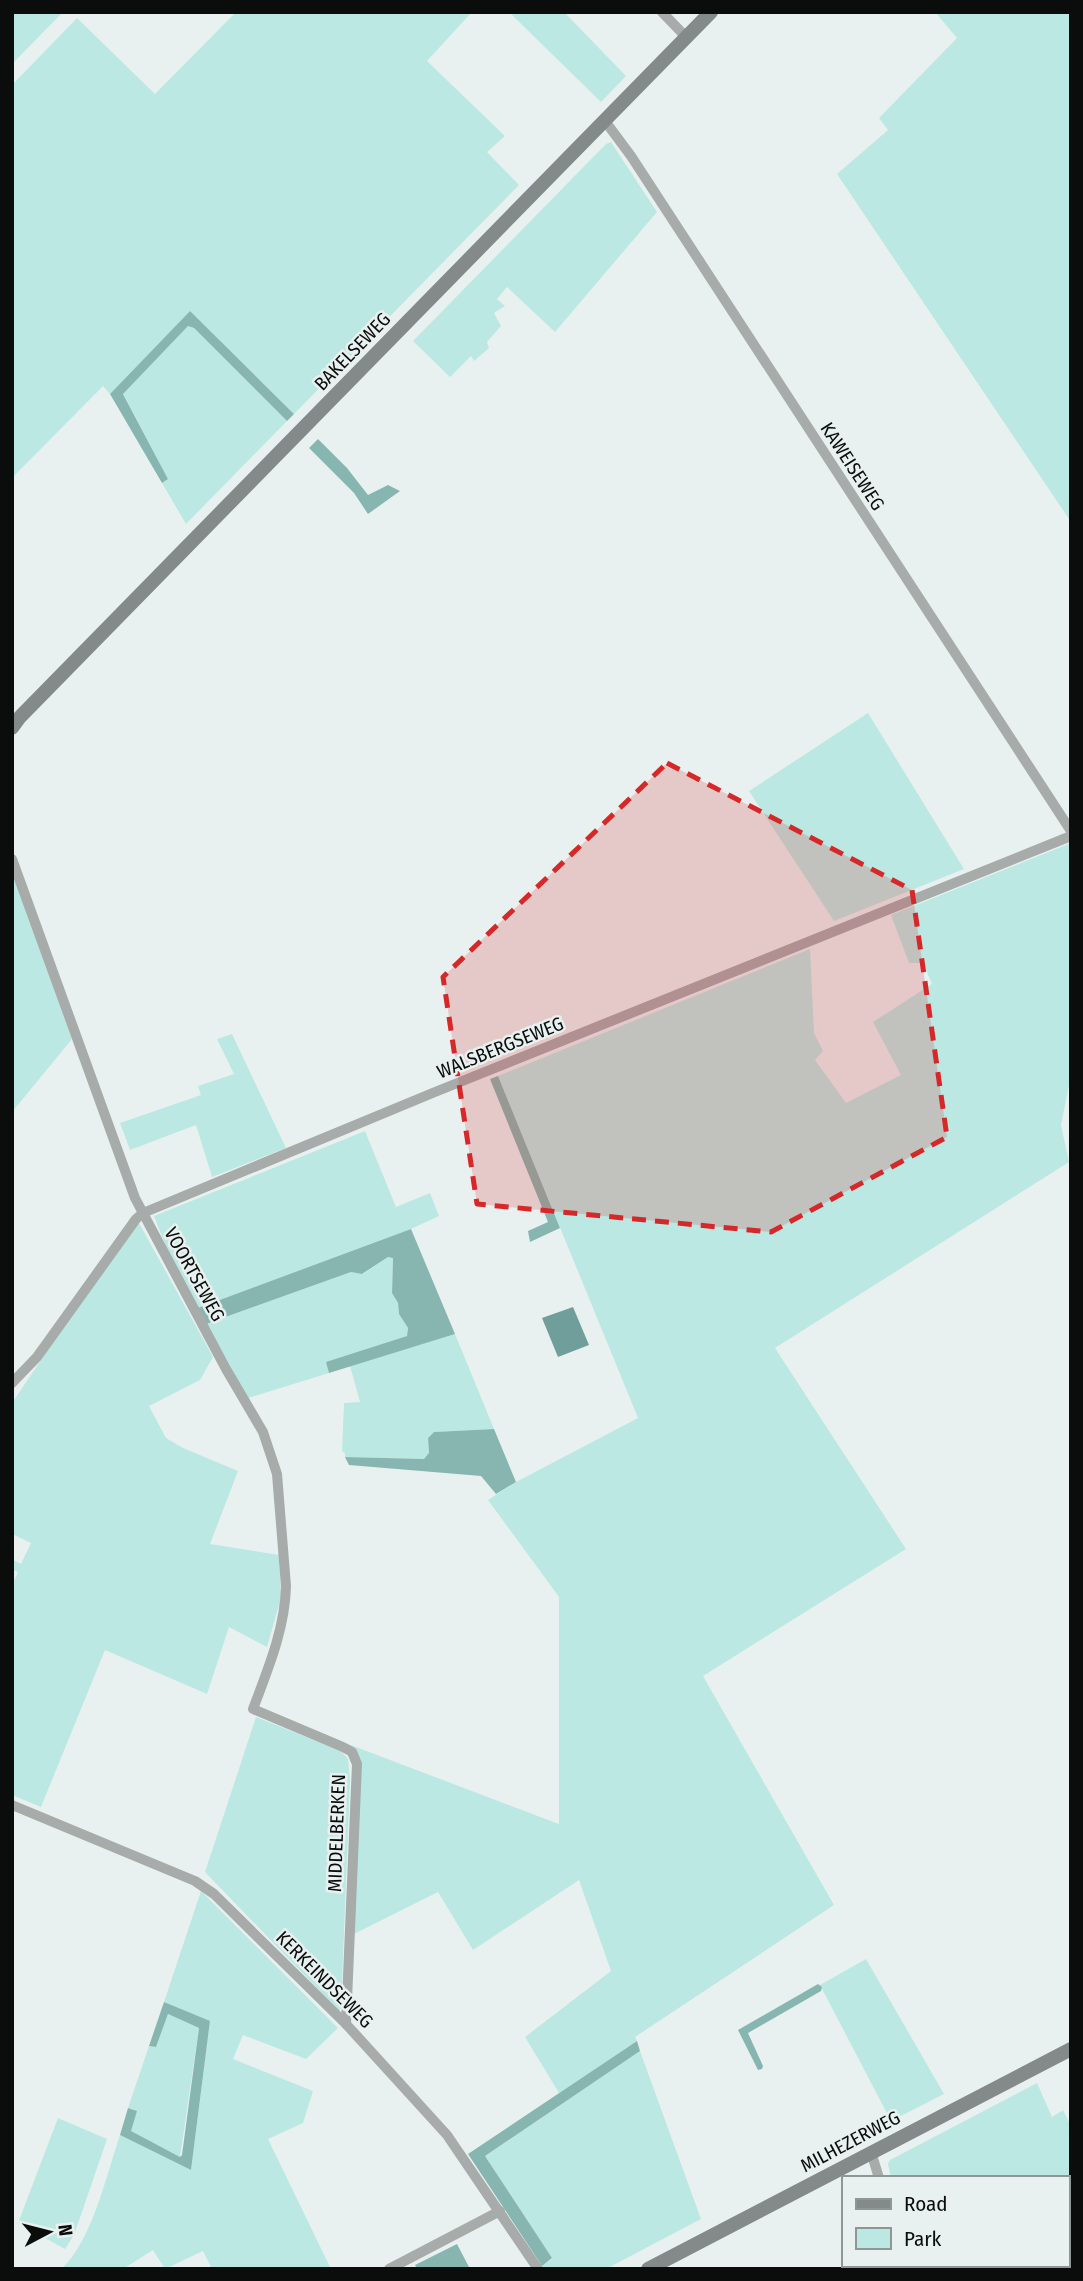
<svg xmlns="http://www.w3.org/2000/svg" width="1083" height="2281" font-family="'Fira Sans Condensed',sans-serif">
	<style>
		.green { fill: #bce8e3 }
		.forest { fill: #87b6b1 }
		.water { fill: #709f9b }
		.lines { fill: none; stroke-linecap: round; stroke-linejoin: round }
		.street { stroke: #a7abaa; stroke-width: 10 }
		.secondary { stroke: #848a89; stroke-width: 14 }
		.marked { fill: #d62828; fill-opacity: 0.2; stroke: #d62828; stroke-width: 5; stroke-dasharray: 14 9; stroke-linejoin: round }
		.labels { text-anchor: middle; stroke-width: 5; stroke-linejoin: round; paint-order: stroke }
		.street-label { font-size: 19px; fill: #0a0d0c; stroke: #e9f1f0 }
	</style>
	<rect width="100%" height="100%" fill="#e9f1f0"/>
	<g class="green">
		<path d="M12 12H63L12 64Z"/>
		<path d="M236 12H472L427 61 505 136 487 152 519 185 294 414 190 311 110 394 103 386 12 478V85L77 18 155 94Z"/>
		<path d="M509 12H564L626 76 601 102Z"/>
		<path d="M935 12H1068L1071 16V522L837 174 888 130 879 118 957 38Z"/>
		<path d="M611 142 657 212 555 332 507 287 497 299 505 306 494 313 501 326 487 342 489 348 474 361 471 356 450 377 413 341 606 144Z"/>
		<path d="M188 326 194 328 287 421 186 524 162 483 168 479 123 393Z"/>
		<path d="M868 713 964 869 834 921 749 791Z"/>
		<path d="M1071 843V1075L1061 1125 1069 1162 775 1348 906 1549 703 1676 834 1905 635 2037 637 2041 559 2093 525 2037 611 1971 579 1880 473 1950 438 1892 354 1934V1750L348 1744 559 1824V1597L488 1500 516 1482 638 1418 498 1076 810 949 814 1033 823 1051 815 1060 846 1103 901 1075 873 1022 932 984 923 963H909L891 915Z"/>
		<path d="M12 871 72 1039 12 1112Z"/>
		<path d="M232 1034 286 1148 212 1177 196 1125 130 1150 120 1123 201 1095 198 1086 234 1074 217 1039Z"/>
		<path d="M365 1131 396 1207 430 1193 439 1216 411 1229 198 1308 167 1249 154 1216Z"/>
		<path d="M139 1223 213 1357 200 1380 149 1406 166 1438 183 1448 238 1471 210 1544 279 1555 281 1598 267 1647 229 1627 207 1694 105 1650 41 1807 12 1795V1585L18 1572 12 1570V1559L21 1564 31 1543 12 1534V1403L103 1268Z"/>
		<path d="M388 1257H393L392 1293 398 1303 399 1314 408 1328 407 1336 327 1363 329 1373 248 1398 206 1324 351 1272 363 1274Z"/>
		<path d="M455 1334 494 1429 434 1432 428 1438 429 1454 424 1459 345 1457V1453L342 1451 344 1403 360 1402 350 1366Z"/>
		<path d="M256 1717 341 1751 348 1759 350 1780 341 2008 339 2011 205 1872Z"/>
		<path d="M201 1891 338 2028 306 2059 243 2035 233 2059 313 2091 303 2123 268 2139 331 2269H212L203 2251 165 2269 153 2250 123 2269H61C91 2244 107 2173 120 2135L191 2170 210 2022 164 2002Z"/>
		<path d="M866 1959 944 2094 891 2121 820 1985Z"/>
		<path d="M168 2014 199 2028 180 2157 130 2131 137 2111 128 2108 149 2046 156 2047Z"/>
		<path d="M640 2051 701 2219 606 2269H544L542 2266 552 2259 485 2156Z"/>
		<path d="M1037 2083 1052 2117 1063 2110 1071 2126V2269H914L913 2265H1067V2178H891L888 2164 890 2160Z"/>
		<path d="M58 2118 107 2139 74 2235 65 2249 18 2223Z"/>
	</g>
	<g class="forest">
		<path d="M190 311 294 414 287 421 194 328 188 326 123 394 168 479 162 483 110 394Z"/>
		<path d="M318 439 347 468 368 495 388 485 400 491 368 514 354 493 309 448Z"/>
		<path d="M498 1076 560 1228 530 1242 528 1231 548 1222 490 1079Z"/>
		<path d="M411 1229 455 1334 329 1373 326 1362 407 1336 408 1328 399 1314 398 1303 392 1293 393 1258 388 1257 362 1274 351 1272 206 1324 198 1308Z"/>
		<path d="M494 1429 516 1482 496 1494 481 1476 349 1465 345 1457 424 1459 429 1453 428 1438 434 1432Z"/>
		<path d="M818 1984 822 1987 821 1991 748 2033 763 2066 762 2069 758 2070 738 2030Z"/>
		<path d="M164 2002 210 2021 191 2170 120 2135 128 2108 137 2111 131 2131 180 2157 182 2155 199 2028 168 2014 156 2047 149 2046Z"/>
		<path d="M637 2041 640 2051 485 2156 552 2258 542 2266 468 2154Z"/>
		<path d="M457 2244 470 2269H417L415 2265Z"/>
	</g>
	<path class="water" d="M573 1307 589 1345 558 1357 542 1318Z"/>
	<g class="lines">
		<g class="street">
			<path d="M662 12 687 38"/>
			<path d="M605 121 631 156 1071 831"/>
			<path d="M12 859 135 1198 226 1369 263 1432 277 1474 286 1586C285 1629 268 1669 253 1709L343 1747 352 1752 357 1764 346 2024"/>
			<path d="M12 1383 37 1357 136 1219 143 1213 435 1092 1071 836"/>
			<path d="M12 1805 195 1881 214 1894 346 2024 447 2135 538 2269"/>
			<path d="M871 2152 879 2178"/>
			<path d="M903 2265 904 2269"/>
			<path d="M389 2269 500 2211"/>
		</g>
		<g class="secondary">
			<path d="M12 728 20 717 711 12"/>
			<path d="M648 2269 1071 2049"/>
		</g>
	</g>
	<path class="marked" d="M667 763 912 890 947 1137 771 1232 477 1204 443 977Z"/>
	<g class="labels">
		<g class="street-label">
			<text transform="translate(352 351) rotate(-46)" y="7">BAKELSEWEG</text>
			<text transform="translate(853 466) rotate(57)" y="7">KAWEISEWEG</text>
			<text transform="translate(500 1047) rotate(-22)" y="7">WALSBERGSEWEG</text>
			<text transform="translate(195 1274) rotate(61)" y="7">VOORTSEWEG</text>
			<text transform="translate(336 1833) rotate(-88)" y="7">MIDDELBERKEN</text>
			<text transform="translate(325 1979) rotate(45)" y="7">KERKEINDSEWEG</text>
			<text transform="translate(850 2141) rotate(-28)" y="7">MILHEZERWEG</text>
		</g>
	</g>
	<rect width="1083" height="2281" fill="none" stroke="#0a0d0c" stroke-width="28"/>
	<rect x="842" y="2176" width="228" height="91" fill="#e9f1f0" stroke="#909695" stroke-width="2"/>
	<rect x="856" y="2199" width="35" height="10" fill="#848a89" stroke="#909695" stroke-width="2"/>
	<text x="904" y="2211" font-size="21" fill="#0a0d0c">Road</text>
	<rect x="856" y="2228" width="35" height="21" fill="#bce8e3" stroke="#909695" stroke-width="2"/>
	<text x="904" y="2246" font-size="21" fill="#0a0d0c">Park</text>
	<g transform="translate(49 2232) rotate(83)" stroke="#e9f1f0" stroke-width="5" paint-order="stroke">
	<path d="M0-5L12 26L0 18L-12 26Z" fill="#0a0d0c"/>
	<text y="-10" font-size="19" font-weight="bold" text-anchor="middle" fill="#0a0d0c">N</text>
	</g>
</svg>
